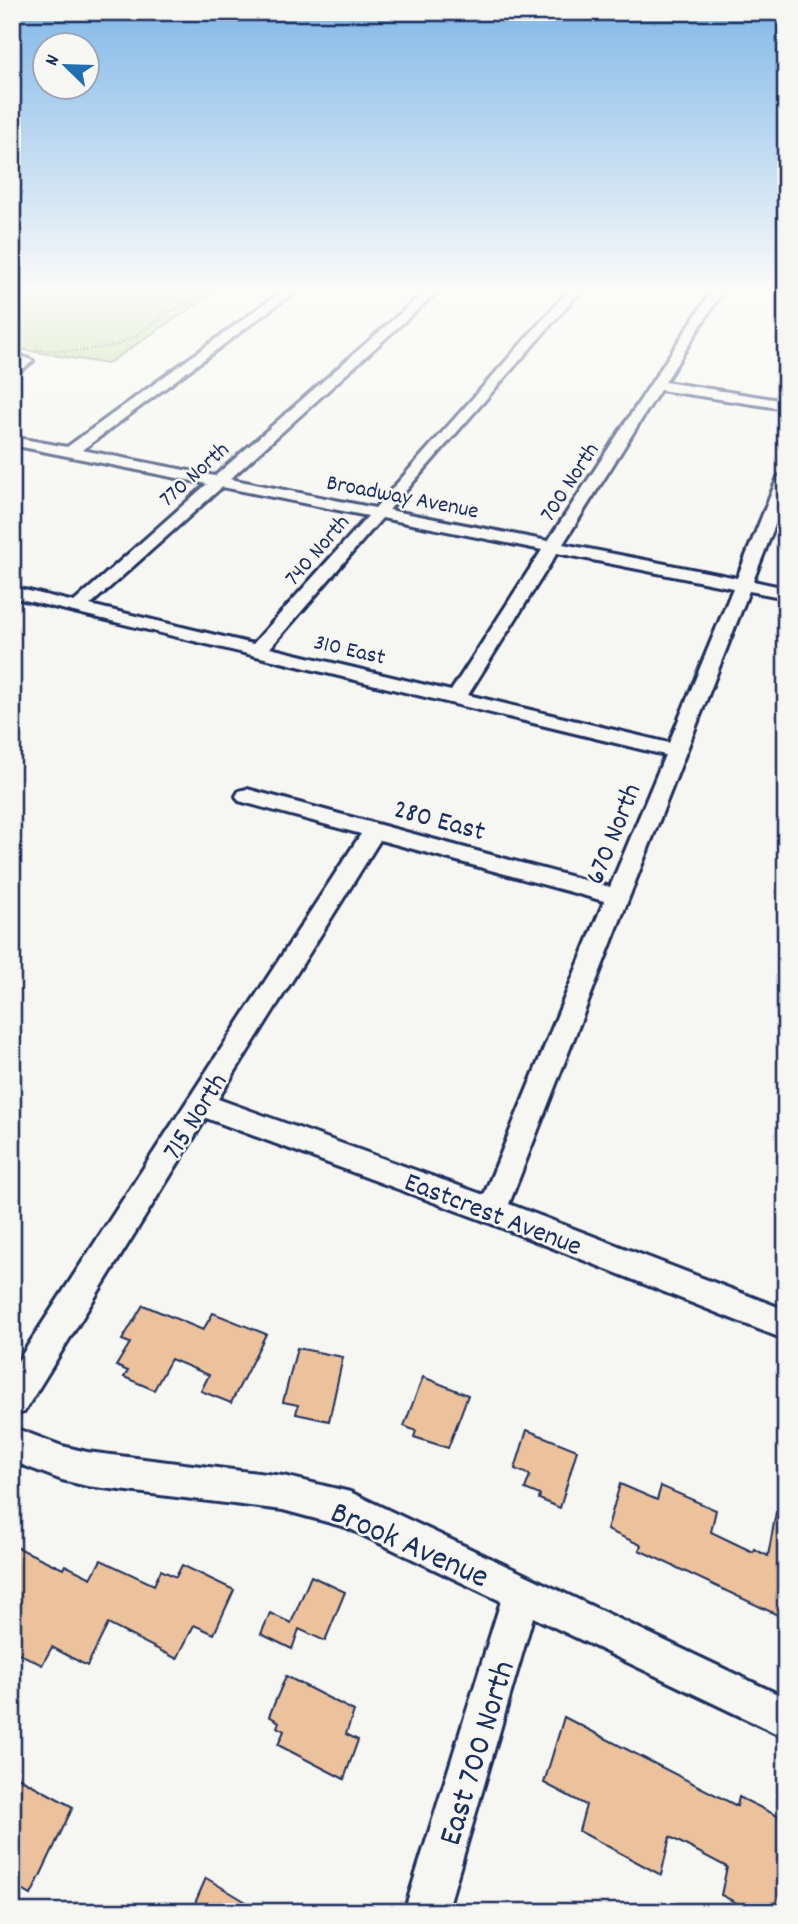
<svg xmlns="http://www.w3.org/2000/svg" width="798" height="1924" font-family="Dekko,sans-serif">
	<style>
		.green { fill: #b7d68f; stroke: #698276; stroke-width: 2 }
		.building { fill: #ebc29b; stroke: #1b2f5e; stroke-width: 2 }
		.lines { fill: none; stroke-linecap: round; stroke-linejoin: round }
		.minor-casing { stroke: #1b2f5e; stroke-width: 6 }
		.path { stroke: #1b2f5e; stroke-width: 2.5; stroke-dasharray: 1 2.5; stroke-linecap: butt }
		.minor { fill: #f6f6f2; fill-rule: evenodd }
		.labels { text-anchor: middle; stroke-width: 5; stroke-linejoin: round; paint-order: stroke }
		.far-street-label { font-size: 23px; fill: #1b2f5e; stroke: #f6f6f2 }
		.street-label { font-size: 28px; fill: #1b2f5e; stroke: #f6f6f2 }
		.near-street-label { font-size: 33px; fill: #1b2f5e; stroke: #f6f6f2 }
	</style>
	<rect width="100%" height="100%" fill="#f6f6f2"/>
	<filter id="ink" filterUnits="userSpaceOnUse"><feTurbulence type="fractalNoise" baseFrequency=".0143" numOctaves="2"/><feDisplacementMap in="SourceGraphic" scale="14" xChannelSelector="R" yChannelSelector="G"/><feConvolveMatrix kernelMatrix="1 2 1 2 8 2 1 2 1" color-interpolation-filters="sRGB"/></filter>
	<g filter="url(#ink)">
		<path class="green" d="M12 289H219L107 364 12 348Z"/>
		<g class="building">
			<path d="M143 1305 203 1330 213 1313 266 1334 231 1403 201 1391 209 1375 171 1359 154 1390 124 1377 128 1371 116 1366 130 1343 122 1340Z"/>
			<path d="M297 1348 343 1357 329 1421 296 1414 298 1405 283 1402Z"/>
			<path d="M423 1377 468 1395 448 1448 414 1437 416 1431 404 1426Z"/>
			<path d="M527 1430 577 1450 560 1508 539 1499 540 1495 525 1489 530 1475 515 1469Z"/>
			<path d="M620 1484 657 1500 661 1486 716 1510 711 1532 753 1552 754 1549 768 1556 776 1512 786 1513V1619L639 1550 641 1545 607 1530Z"/>
			<path d="M12 1545 63 1569 65 1565 91 1578 101 1560 154 1585 161 1570 176 1577 182 1565 234 1590 214 1634 194 1625 177 1659 108 1624 87 1666 52 1647 42 1665 12 1650Z"/>
			<path d="M311 1576 345 1592 325 1641 299 1629 292 1649 261 1634 270 1613 291 1623Z"/>
			<path d="M286 1676 354 1711 346 1734 358 1740 344 1779 278 1745 284 1731 277 1727 279 1722 269 1716Z"/>
			<path d="M564 1717 737 1806 739 1797 786 1820V1912H754L721 1895 727 1867 670 1837 661 1875 579 1831 586 1805 544 1783Z"/>
			<path d="M12 1774 73 1807 31 1895 12 1884Z"/>
			<path d="M206 1878 263 1912H191Z"/>
		</g>
		<g class="lines">
			<g class="minor-casing">
				<g id="minor">
					<path d="M285 289H298L82 450 215 476 428 289H440L230 479 375 508 570 289H582L389 510 548 541 713 289H724L665 382 786 401V409L660 390 563 544 737 578 778 477 786 473V497L753 581 786 588V598L749 591 509 1204 786 1310V1340L482 1220 206 1118 24 1412 12 1416V1370L361 834 239 801 236 796 239 791 247 789 610 887 665 755 12 597V587L74 602 207 484 12 445V437L67 447ZM222 487 368 516 253 644 90 605ZM382 518 542 550 451 691 270 648ZM557 553 733 588 669 743 468 695ZM380 840 604 901 484 1195 218 1099Z"/>
					<path d="M12 352 33 361 12 377V366L18 362 12 360Z"/>
					<path d="M12 1427 62 1446 87 1452 283 1476 350 1492 786 1698V1738L533 1617 447 1912H404L501 1601 346 1527 283 1510 87 1486 62 1480 12 1461Z"/>
				</g>
			</g>
			<path class="path" d="M37 350 81 351 116 345 134 337 169 312 212 289"/>
			<use href="#minor" class="minor"/>
		</g>
	</g>
	<linearGradient id="sky" x2="0" y2="1"><stop stop-color="#82b8e8"/><stop offset="0.52" stop-color="#fbfbf9"/><stop offset="1" stop-color="#fbfbf9" stop-opacity="0"/></linearGradient>
	<rect width="798" height="558" fill="url(#sky)"/>
	<g class="labels">
		<g class="far-street-label">
			<text transform="translate(193 473) rotate(-42)" y="8">770 North</text>
			<text transform="translate(568 481) rotate(-57)" y="8">700 North</text>
			<text transform="translate(403 495) rotate(11)" y="8">Broadway Avenue</text>
			<text transform="translate(316 549) rotate(-49)" y="8">740 North</text>
			<text transform="translate(350 648) rotate(13)" y="8">310 East</text>
		</g>
		<g class="street-label">
			<text transform="translate(440 818) rotate(15)" y="10">280 East</text>
			<text transform="translate(611 833) rotate(-68)" y="10">670 North</text>
			<text transform="translate(193 1115) rotate(-58)" y="10">715 North</text>
			<text transform="translate(494 1212) rotate(21)" y="10">Eastcrest Avenue</text>
		</g>
		<g class="near-street-label">
			<text transform="translate(411 1542) rotate(24)" y="12">Brook Avenue</text>
			<text transform="translate(474 1752) rotate(-73)" y="12">East 700 North</text>
		</g>
	</g>
	<rect width="798" height="1924" fill="none" stroke="#f6f6f2" stroke-width="42"/>
	<rect x="21" y="21" width="756" height="1882" fill="none" stroke="#1b2f5e" stroke-width="2.5" filter="url(#ink)"/>
	<g transform="translate(66 66) rotate(293)"><circle r="33" fill="#f6f6f2" stroke="#9ea6b7" stroke-width="2"/>
	<path d="M0-5L12 26L0 18L-12 26Z" fill="#1f6fb2"/>
	<text y="-10" font-size="19" font-weight="bold" text-anchor="middle" fill="#1b2f5e">N</text>
	</g>
</svg>
